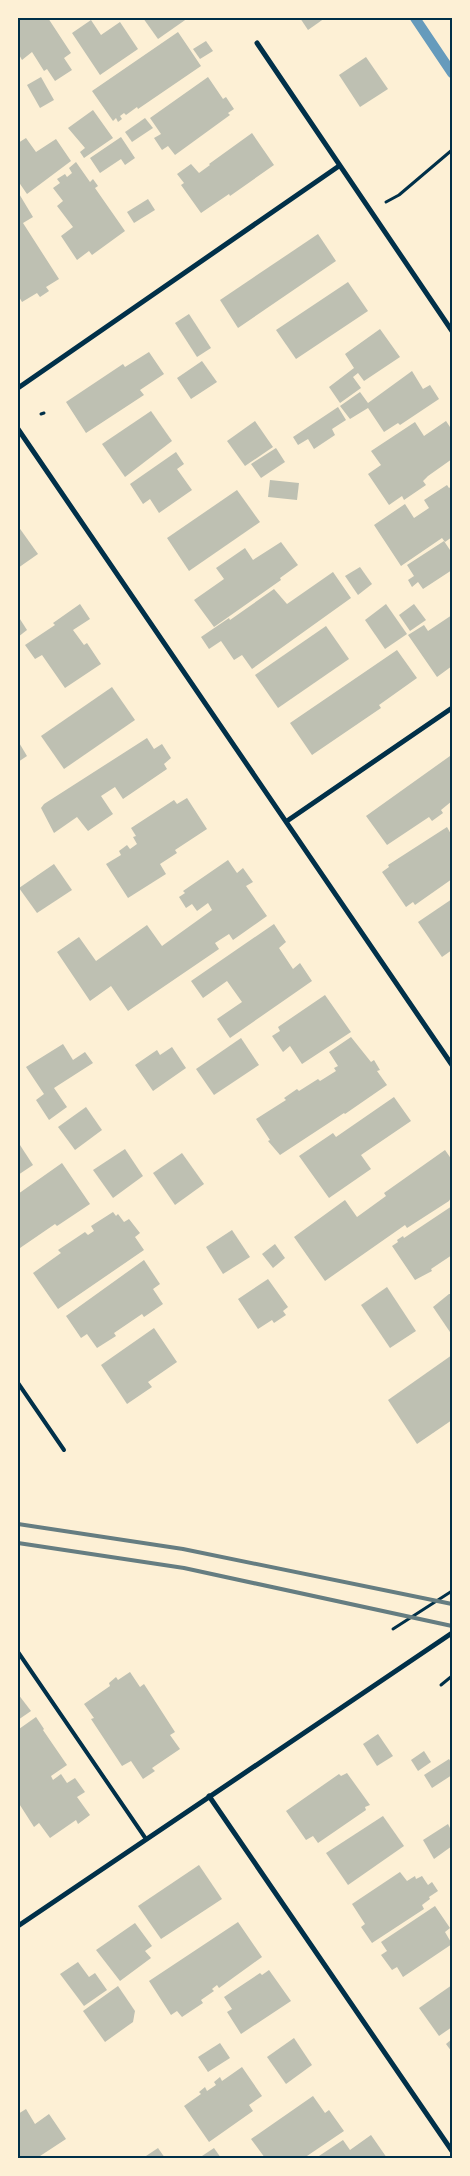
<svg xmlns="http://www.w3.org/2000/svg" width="470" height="2176" font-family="'Roboto Condensed',sans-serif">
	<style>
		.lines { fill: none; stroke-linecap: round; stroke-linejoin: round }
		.stream { stroke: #669bbc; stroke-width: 10 }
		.building { fill: #bec0b2 }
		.path { stroke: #003049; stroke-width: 3 }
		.service { stroke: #003049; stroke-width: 4 }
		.minor { stroke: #003049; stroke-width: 5 }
		.rail { stroke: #657d81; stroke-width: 4 }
		.neatline { fill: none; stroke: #003049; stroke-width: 2 }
	</style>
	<rect width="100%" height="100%" fill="#fdf0d5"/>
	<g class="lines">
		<path class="stream" d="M415 18 452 73"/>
	</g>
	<g class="building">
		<path d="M18 18H48L71 53 64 58 72 70 55 81 47 69 44 71 32 52 22 60 18 53Z"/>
		<path d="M143 18H188L158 39Z"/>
		<path d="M300 18H325L308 30Z"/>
		<path d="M91 20 101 35 120 22 138 49 100 75 72 33Z"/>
		<path d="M178 32 201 66 138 109 137 107 126 115 124 113 120 116 122 119 118 122 116 118 113 121 92 91Z"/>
		<path d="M206 41 213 51 200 59 193 49Z"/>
		<path d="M366 57 388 89 360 107 339 75Z"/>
		<path d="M41 77 54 100 40 108 27 85Z"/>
		<path d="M208 77 223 99 226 97 234 109 228 113 230 115 175 155 168 146 162 150 154 138 161 134 150 118Z"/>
		<path d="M93 110 113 138 84 158 80 152 85 148 68 128Z"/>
		<path d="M145 118 153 128 132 142 125 132Z"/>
		<path d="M252 133 274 165 230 196 229 194 201 213 181 185 184 183 177 174 191 164 199 173 210 165 209 164Z"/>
		<path d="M121 137 135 158 125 165 121 159 100 173 90 158Z"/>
		<path d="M26 138 36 152 56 139 71 161 27 194 18 181V143Z"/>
		<path d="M76 162 90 182 93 179 98 186 95 188 125 231 92 255 89 251 77 260 61 236 73 227 57 206 63 201 53 188 60 183 57 179 65 174 67 177 72 173 69 168Z"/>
		<path d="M18 192 33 217 23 223 59 279 46 287 49 291 40 297 37 293 22 302 18 295Z"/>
		<path d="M148 199 155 210 134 223 127 212Z"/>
		<path d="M318 234 336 261 238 328 220 300Z"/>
		<path d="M348 282 368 311 296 359 276 330Z"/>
		<path d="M189 314 211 348 197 357 175 323Z"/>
		<path d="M380 329 400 357 364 381 358 373 353 377 361 388 340 403 329 387 354 368 345 354Z"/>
		<path d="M149 352 164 374 140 390 144 395 86 433 66 402 123 364 125 367Z"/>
		<path d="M202 361 217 382 191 399 177 378Z"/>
		<path d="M412 371 423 389 430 385 439 399 400 425 398 423 384 432 368 408 350 419 340 406 360 392 368 403Z"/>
		<path d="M338 407 346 420 332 429 335 435 314 449 308 439 298 445 293 437Z"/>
		<path d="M151 411 172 441 125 477 102 444Z"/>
		<path d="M255 421 273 447 245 466 227 441Z"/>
		<path d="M446 421 452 430V459L428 476 423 481 426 485 404 500 402 496 389 505 368 474 381 465 371 451 415 422 424 436Z"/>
		<path d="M276 448 285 462 261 478 251 464Z"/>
		<path d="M176 452 184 464 177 469 192 490 159 513 150 499 143 504 130 484Z"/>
		<path d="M270 480 299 483 297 500 268 497Z"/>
		<path d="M447 485 449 488 452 486V537L445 542 442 538 401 566 374 525 405 504 414 518 429 508 424 500Z"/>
		<path d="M237 490 260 522 189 571 167 538Z"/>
		<path d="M18 526 38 554 18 568Z"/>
		<path d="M444 541 452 553V570L423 589 418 582 412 587 408 580 414 576 407 565Z"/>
		<path d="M281 542 298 565 280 578 281 580 214 627 194 600 224 579 216 568 245 548 253 560Z"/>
		<path d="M360 567 372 584 358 595 345 576Z"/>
		<path d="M333 572 351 598 252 669 242 655 234 660 221 641 209 649 201 637 229 618 230 620 274 589 287 604Z"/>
		<path d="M80 604 90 619 73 630 84 645 87 643 101 664 65 688 42 655 35 659 25 645 55 625 53 623Z"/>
		<path d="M386 604 407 634 385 649 365 620Z"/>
		<path d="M414 604 426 620 410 631 399 615Z"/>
		<path d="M452 615V666L437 677 408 635 424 625 428 631Z"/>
		<path d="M18 616 27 630 18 637Z"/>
		<path d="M326 626 349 659 278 708 255 675Z"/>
		<path d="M397 650 417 678 379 705 381 708 312 755 290 723Z"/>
		<path d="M112 687 135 720 64 769 41 736Z"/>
		<path d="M147 738 154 749 162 744 171 758 164 764 167 769 123 799 115 787 101 796 113 814 88 831 77 817 54 833 41 808 44 804Z"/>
		<path d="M18 741 27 756 18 762Z"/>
		<path d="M450 756 452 760V801L441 810 443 813 432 821 429 817 387 845 366 816Z"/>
		<path d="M187 798 207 829 175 850 177 853 160 864 166 874 128 898 106 864 121 855 119 851 127 845 130 849 137 844 133 837 136 836 131 828 174 800 177 804Z"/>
		<path d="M447 827 452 836V879L415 905 413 902 406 907 382 872 389 867 388 865Z"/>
		<path d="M228 860 237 873 243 868 253 882 246 886 267 916 233 940 229 934 215 943 219 949 128 1011 111 986 90 1001 57 952 79 937 96 961 147 925 162 946 212 910 208 903 197 911 192 904 186 908 179 897 185 893 183 891Z"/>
		<path d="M54 864 72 890 37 913 19 888Z"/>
		<path d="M452 899V950L442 957 418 922Z"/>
		<path d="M274 924 286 942 279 948 293 969 300 963 312 981 230 1038 217 1019 242 1002 227 981 203 998 191 981Z"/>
		<path d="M325 995 351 1032 302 1064 290 1046 283 1052 272 1036 280 1031 278 1027Z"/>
		<path d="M351 1037 371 1062 374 1060 380 1070 377 1071 387 1085 345 1114 344 1113 280 1155 268 1141 270 1140 256 1119 286 1100 284 1098 297 1089 299 1091 318 1079 320 1081 336 1071 334 1068 338 1066 329 1052Z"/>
		<path d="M241 1038 259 1065 214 1095 196 1069Z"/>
		<path d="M63 1044 73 1060 85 1052 93 1063 54 1088 67 1107 49 1120 36 1100 44 1094 26 1067Z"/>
		<path d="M172 1047 186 1068 153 1091 135 1065 157 1050 160 1055Z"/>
		<path d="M394 1097 411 1121 361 1155 371 1169 329 1198 299 1156 333 1133 336 1137Z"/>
		<path d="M86 1107 102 1130 75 1150 58 1127Z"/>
		<path d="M18 1142 33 1165 18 1175Z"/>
		<path d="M125 1149 143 1176 113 1198 93 1170Z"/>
		<path d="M445 1150 452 1160V1196L449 1201 407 1228 405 1225 325 1281 294 1237 345 1200 357 1217 386 1196 384 1193Z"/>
		<path d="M182 1153 204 1184 175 1205 153 1173Z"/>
		<path d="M62 1163 90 1204 57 1226 55 1224 20 1248 18 1244V1194Z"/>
		<path d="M452 1206V1255L431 1269 432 1271 415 1280 392 1246 398 1242 397 1240 403 1236 404 1238Z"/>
		<path d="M113 1212 116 1216 118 1214 124 1222 129 1219 140 1233 135 1237 144 1250 58 1309 33 1273 61 1253 58 1250 85 1232 88 1235 94 1231 91 1226Z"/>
		<path d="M232 1230 250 1257 223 1274 206 1247Z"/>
		<path d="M275 1244 285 1258 273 1268 262 1254Z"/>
		<path d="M144 1260 160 1284 153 1289 163 1304 144 1317 142 1314 114 1333 116 1336 97 1348 87 1334 81 1338 66 1316Z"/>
		<path d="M268 1279 288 1307 283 1311 286 1315 274 1323 272 1320 258 1329 238 1299Z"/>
		<path d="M387 1287 416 1331 390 1348 361 1305Z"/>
		<path d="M449 1294H452V1335L433 1307Z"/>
		<path d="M154 1328 177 1362 148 1382 152 1387 127 1404 101 1365Z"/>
		<path d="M452 1355V1420L417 1444 388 1400Z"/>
		<path d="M130 1672 140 1687 144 1684 175 1732 170 1735 180 1749 152 1768 155 1771 143 1779 131 1761 122 1766 91 1719 94 1718 84 1704 110 1686 109 1683 116 1677 118 1680Z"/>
		<path d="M18 1694 31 1711 18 1720Z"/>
		<path d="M36 1717 44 1729 43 1730 67 1765 51 1776 53 1780 61 1774 67 1783 75 1778 85 1792 77 1797 90 1815 78 1824 76 1820 50 1838 39 1823 34 1827 18 1802 20 1800 18 1796V1727L19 1729Z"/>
		<path d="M378 1734 393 1756 377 1766 363 1744Z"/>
		<path d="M424 1751 431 1762 418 1771 411 1760Z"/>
		<path d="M449 1759 452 1764V1775L432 1788 424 1775Z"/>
		<path d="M347 1773 370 1805 365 1807 366 1810 318 1843 313 1836 306 1840 286 1811 339 1774 341 1776Z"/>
		<path d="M383 1816 404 1846 348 1885 326 1853Z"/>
		<path d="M448 1824 452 1832V1846L434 1859 423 1840Z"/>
		<path d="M199 1865 222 1899 161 1939 138 1906Z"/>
		<path d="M400 1872 407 1881 415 1876 416 1879 422 1876 428 1885 432 1882 438 1891 429 1897 430 1899 422 1905 424 1909 372 1943 361 1927 365 1924 352 1904Z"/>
		<path d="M435 1906 450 1928 445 1932 452 1944 403 1977 397 1967 392 1970 381 1955 387 1951 381 1942Z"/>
		<path d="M238 1922 262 1957 219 1988 217 1985 212 1989 214 1991 201 2000 203 2003 182 2017 177 2011 171 2015 149 1981Z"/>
		<path d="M135 1923 152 1946 145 1951 151 1958 120 1981 96 1950Z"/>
		<path d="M78 1962 89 1977 95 1973 107 1990 84 2006 60 1974Z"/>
		<path d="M269 1970 291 2001 241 2034 227 2012 232 2009 224 1997 260 1973 262 1975Z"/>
		<path d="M452 1985V2027L439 2036 419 2008Z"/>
		<path d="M118 1986 135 2011 133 2022 105 2042 83 2011Z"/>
		<path d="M294 2038 312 2065 286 2084 267 2057Z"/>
		<path d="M452 2039V2052L446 2044Z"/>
		<path d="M220 2043 230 2058 208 2072 198 2057Z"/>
		<path d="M242 2067 262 2096 249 2105 253 2111 209 2142 184 2106 201 2094 199 2092 205 2087 207 2091 216 2085 214 2082 220 2077 222 2081Z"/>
		<path d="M313 2096 325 2113 329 2110 344 2131 304 2158H265L251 2139Z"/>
		<path d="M26 2109 35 2124 49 2114 66 2139 37 2158H18V2114Z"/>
		<path d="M371 2135 387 2158H316L343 2140 350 2150Z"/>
		<path d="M158 2148 165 2158H143Z"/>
		<path d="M214 2148 221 2158H199Z"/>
	</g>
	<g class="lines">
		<g class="path">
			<path d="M386 202 399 195 452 150"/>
			<path d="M41 414 44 413"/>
			<path d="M393 1629 452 1591"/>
			<path d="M441 1685 452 1676"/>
		</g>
		<g class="service">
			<path d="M18 1383 64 1450"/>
			<path d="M18 1652 146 1839"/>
		</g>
		<g class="minor">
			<path d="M257 43 452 331"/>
			<path d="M18 388 339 166"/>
			<path d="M18 429 452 1065"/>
			<path d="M287 821 452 708"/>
			<path d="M209 1796 452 2151"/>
			<path d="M18 1926 452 1633"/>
		</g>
		<g class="rail">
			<path d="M18 1524 183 1549 452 1604"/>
			<path d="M18 1543 184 1568 452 1626"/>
		</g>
	</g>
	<rect width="470" height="2176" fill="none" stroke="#fdf0d5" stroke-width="38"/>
	<rect x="19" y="19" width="432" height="2138" class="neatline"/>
</svg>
